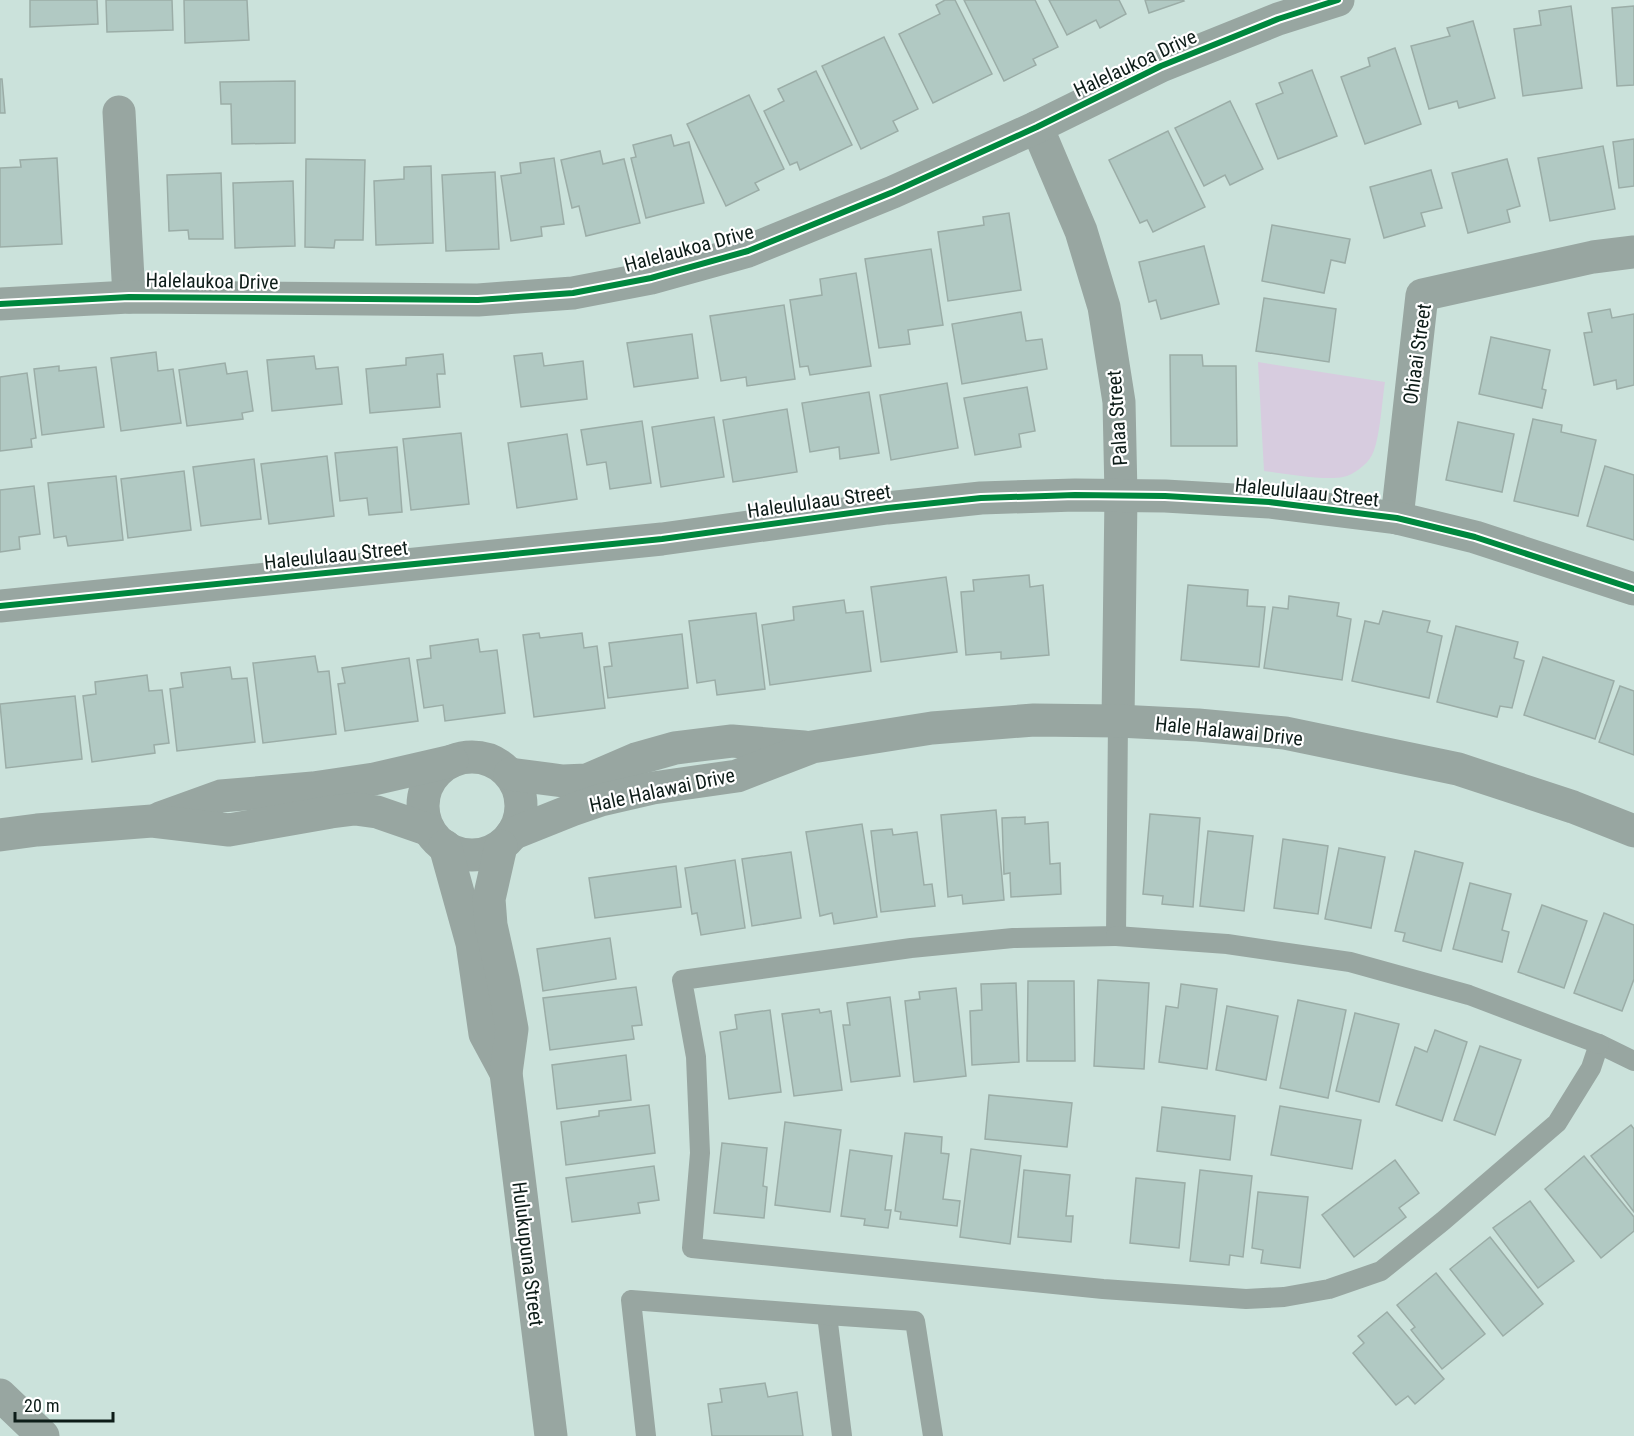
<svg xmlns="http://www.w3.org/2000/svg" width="1634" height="1436" font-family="'Roboto Condensed',sans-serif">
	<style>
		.green { fill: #d7ccdf }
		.building { fill: #b1c9c3; stroke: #9bada7; stroke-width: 1.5 }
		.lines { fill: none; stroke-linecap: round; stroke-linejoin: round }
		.lane { stroke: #98a6a1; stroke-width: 20 }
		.street { stroke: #98a6a1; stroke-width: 33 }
		.cycleway-casing { stroke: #fff; stroke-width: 10 }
		.cycleway { stroke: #00873e; stroke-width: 6 }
		.labels { text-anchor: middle; stroke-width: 4.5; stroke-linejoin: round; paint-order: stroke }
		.street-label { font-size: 20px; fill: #0d1c18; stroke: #fff }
	</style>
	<rect width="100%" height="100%" fill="#cbe2db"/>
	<path class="green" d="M1258 362 1385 382C1382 400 1380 440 1372 455 1367 465 1353 475 1343 477 1325 481 1283 473 1264 471Z"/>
	<g class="building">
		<path d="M30 0H97L98 24 30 27Z"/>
		<path d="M106 0H172L173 30 107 32Z"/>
		<path d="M184 0H247L249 40 185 43Z"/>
		<path d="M945 0H955L992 74 933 103 899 34 940 14 936 5Z"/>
		<path d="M964 0H1035L1058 47 1033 59 1036 65 1004 81Z"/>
		<path d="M1049 0H1119L1126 14 1100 28 1096 20 1067 35Z"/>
		<path d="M1145 0H1183L1184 1 1149 13Z"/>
		<path d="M1571 6 1582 88 1523 96 1514 29 1541 25 1539 11Z"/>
		<path d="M1634 6V85L1617 86 1612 8Z"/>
		<path d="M1473 21 1495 98 1459 108 1457 101 1429 109 1411 46 1450 36 1447 28Z"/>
		<path d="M884 37 918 109 893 121 898 131 861 149 822 66Z"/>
		<path d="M1395 48 1421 124 1365 144 1341 77 1370 66 1368 58Z"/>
		<path d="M1312 70 1337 136 1278 159 1256 104 1283 93 1279 83Z"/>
		<path d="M816 71 852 145 800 170 797 162 790 165 764 111 784 101 778 89Z"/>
		<path d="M0 79H2L5 113H0Z"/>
		<path d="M295 81V143L232 144 231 104H221L220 82Z"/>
		<path d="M749 95 784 169 755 183 759 190 726 206 687 124Z"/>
		<path d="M1230 101 1263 169 1230 185 1225 175 1204 186 1175 128Z"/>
		<path d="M1168 131 1205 207 1153 232 1147 220 1140 223 1109 160Z"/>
		<path d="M671 135 674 146 689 142 704 203 646 218 631 158 636 157 633 145Z"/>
		<path d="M1634 139V186L1619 188 1613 142Z"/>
		<path d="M1603 146 1615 209 1550 221 1538 158Z"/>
		<path d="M600 151 603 164 624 159 640 223 586 236 579 206 572 208 561 160Z"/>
		<path d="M57 158 62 244 0 247V168L21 167 20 160Z"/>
		<path d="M554 158 564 224 541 227 542 236 511 241 501 176 521 173 520 163Z"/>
		<path d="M306 159 365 160 363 240H335L334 248 305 247Z"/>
		<path d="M1507 159 1520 206 1507 210 1510 222 1468 233 1452 173Z"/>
		<path d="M431 166 433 243 376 245 374 181 404 179V167Z"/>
		<path d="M1431 170 1442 208 1421 213 1425 226 1384 238 1370 187Z"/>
		<path d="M495 172 499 249 446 251 442 175Z"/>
		<path d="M221 173 223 239H189L188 230 169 231 167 175Z"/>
		<path d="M293 181 295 246 235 248 233 183Z"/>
		<path d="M1009 213 1021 290 948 301 938 232 984 225 983 217Z"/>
		<path d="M1272 225 1350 239 1345 263 1331 260 1324 293 1262 281Z"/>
		<path d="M1204 246 1219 304 1161 319 1156 300 1149 302 1139 262Z"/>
		<path d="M931 249 943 325 908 330 910 344 879 348 865 259Z"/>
		<path d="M856 273 871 366 810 375 808 366 800 367 790 300 822 295 820 279Z"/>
		<path d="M1264 298 1336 309 1329 362 1256 351Z"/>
		<path d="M784 305 795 379 747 386 746 377 721 381 710 316Z"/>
		<path d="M1610 309 1612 318 1634 314V385L1617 389 1616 380 1594 385 1584 333 1592 332 1588 313Z"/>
		<path d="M1021 312 1026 341 1042 339 1047 369 962 384 952 324Z"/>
		<path d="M692 334 698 378 634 387 627 343Z"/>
		<path d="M1491 337 1550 350 1542 389 1546 390 1542 408 1479 394Z"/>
		<path d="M156 352 158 371 173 369 181 423 121 431 111 358Z"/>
		<path d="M542 353 544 366 583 361 587 399 521 407 514 356Z"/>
		<path d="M443 354 445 374H437L440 407 370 413 366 369 406 365V358Z"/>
		<path d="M1170 355H1202L1203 366H1236L1237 446H1171Z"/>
		<path d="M314 356 316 369 338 367 342 404 272 411 267 360Z"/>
		<path d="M225 363 227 374 247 371 253 411 242 413 243 419 187 426 179 370Z"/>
		<path d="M59 366V371L96 367 104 427 42 435 34 369Z"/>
		<path d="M27 373 36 438 31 439 32 447 0 451V377Z"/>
		<path d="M947 383 958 448 891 460 880 395Z"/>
		<path d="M1027 387 1035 431 1019 434 1021 447 975 455 964 398Z"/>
		<path d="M869 392 879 453 840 459 839 447 810 452 802 403Z"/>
		<path d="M787 409 797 472 733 482 723 420Z"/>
		<path d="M714 417 724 477 661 487 652 427Z"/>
		<path d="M1533 419 1562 425 1561 432 1596 440 1578 516 1514 501Z"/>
		<path d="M642 421 651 483 610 489 606 462 587 465 581 430Z"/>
		<path d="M1458 422 1514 434 1502 492 1446 480Z"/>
		<path d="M461 433 469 504 411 510 403 439Z"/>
		<path d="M567 434 577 499 517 508 508 443Z"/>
		<path d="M397 447 402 512 369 515 367 498 340 501 335 453Z"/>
		<path d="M327 456 334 516 269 524 261 464Z"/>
		<path d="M254 459 261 519 201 526 193 467Z"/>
		<path d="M1605 466 1634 475V540L1587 526Z"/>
		<path d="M184 471 191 530 128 538 121 479Z"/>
		<path d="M116 476 123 540 68 546 66 536 54 538 48 483Z"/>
		<path d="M34 486 40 534 19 537 20 549 0 552V490Z"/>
		<path d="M1029 575 1030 587 1043 585 1049 655 1001 659V652L966 655 961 592 974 591 973 580Z"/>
		<path d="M946 577 957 652 881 662 871 587Z"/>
		<path d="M1188 585 1248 590 1247 606 1265 607 1259 667 1181 660Z"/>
		<path d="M1289 596 1339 603 1337 616 1351 619 1342 680 1264 668 1273 607 1288 609Z"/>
		<path d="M844 600 846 613 863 611 871 671 770 685 762 625 794 620 793 607Z"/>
		<path d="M1383 611 1430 621 1427 632 1442 636 1429 698 1352 681 1365 621 1379 624Z"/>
		<path d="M756 613 765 689 717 695 715 680 697 683 689 621Z"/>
		<path d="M1456 626 1518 642 1514 658 1524 661 1512 708 1500 706 1497 717 1437 702Z"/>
		<path d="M539 633 540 638 582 633 584 648 597 646 605 708 534 717 523 635Z"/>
		<path d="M682 634 688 688 608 698 604 667 612 666 609 643Z"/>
		<path d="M478 639 480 652 497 650 505 713 445 721 443 705 424 708 417 660 431 658 430 646Z"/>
		<path d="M315 656 318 672 329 671 336 734 263 743 253 663Z"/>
		<path d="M1543 657 1614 681 1595 739 1524 715Z"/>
		<path d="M409 658 418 721 345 731 338 684 345 683 342 668Z"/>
		<path d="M230 667 232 679 247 678 255 742 177 751 170 689 183 687 181 673Z"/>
		<path d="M147 675 149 691 162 690 169 743 154 745 155 753 92 762 83 696 96 694 95 682Z"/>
		<path d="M1620 686 1634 691V755L1599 742Z"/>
		<path d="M75 696 82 759 6 768 0 704Z"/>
		<path d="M996 810 1004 900 963 904 962 895 948 897 941 815Z"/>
		<path d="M1150 814 1200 818 1193 907 1162 904 1163 896 1143 894Z"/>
		<path d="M1025 817V824L1048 822 1050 864 1060 863 1061 894 1011 897 1010 873 1004 874 1002 818Z"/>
		<path d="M862 824 877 917 834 924 832 913 820 916 806 832Z"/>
		<path d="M892 829 893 835 917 832 924 885 932 884 935 906 881 912 871 831Z"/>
		<path d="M1208 831 1253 836 1244 911 1200 906Z"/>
		<path d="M1283 839 1328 846 1318 914 1274 908Z"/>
		<path d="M1339 848 1385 857 1371 928 1325 919Z"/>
		<path d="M1415 851 1463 863 1441 951 1403 941 1405 933 1395 931Z"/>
		<path d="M791 852 801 918 752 926 742 859Z"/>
		<path d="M735 860 745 928 701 935 697 913 692 914 685 868Z"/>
		<path d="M676 866 681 907 595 918 589 878Z"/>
		<path d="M1470 883 1511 894 1502 930 1509 932 1502 962 1453 949Z"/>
		<path d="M1542 905 1587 921 1564 988 1518 972Z"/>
		<path d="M1604 913 1634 925V979L1622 1011 1574 993Z"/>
		<path d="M610 938 616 979 543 991 537 949Z"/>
		<path d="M1098 980 1149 983 1144 1069 1094 1066Z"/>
		<path d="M1028 981H1074L1075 1061H1027Z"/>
		<path d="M1016 983 1019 1062 972 1065 970 1011 982 1010 981 984Z"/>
		<path d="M1181 984 1217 989 1207 1069 1159 1062 1166 1006 1178 1008Z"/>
		<path d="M636 987 642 1025 632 1026 634 1039 550 1050 543 998Z"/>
		<path d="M956 988 966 1076 914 1082 905 1001 920 999 919 992Z"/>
		<path d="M890 997 900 1076 851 1082 843 1025H850L847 1003Z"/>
		<path d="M1298 1000 1346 1010 1328 1098 1280 1088Z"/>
		<path d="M1227 1006 1278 1016 1266 1080 1216 1070Z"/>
		<path d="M819 1009 820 1013 831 1011 842 1090 794 1096 782 1014Z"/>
		<path d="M770 1010 781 1092 729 1099 720 1032 737 1029 735 1015Z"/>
		<path d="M1355 1013 1399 1024 1379 1102 1336 1091Z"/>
		<path d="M1435 1030 1467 1042 1442 1121 1396 1105 1415 1047 1427 1052Z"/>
		<path d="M1480 1046 1521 1060 1495 1135 1454 1120Z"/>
		<path d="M626 1055 631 1100 557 1109 552 1065Z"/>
		<path d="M989 1095 1072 1103 1067 1147 985 1139Z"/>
		<path d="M649 1105 655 1153 566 1165 561 1122 599 1116V1111Z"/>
		<path d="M1280 1106 1361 1120 1352 1169 1271 1155Z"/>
		<path d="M1162 1107 1235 1116 1230 1160 1157 1151Z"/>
		<path d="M785 1122 841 1130 830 1212 775 1205Z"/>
		<path d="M1631 1125 1634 1129V1212L1591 1156Z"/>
		<path d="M905 1133 942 1137 941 1153 949 1154 943 1199 960 1201 957 1226 900 1219 901 1212 895 1211Z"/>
		<path d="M722 1143 767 1148 763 1186 767 1187 764 1218 714 1213Z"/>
		<path d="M971 1149 1021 1156 1010 1244 960 1237Z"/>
		<path d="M850 1150 892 1156 885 1210H891L888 1228 864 1225 865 1219 841 1216Z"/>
		<path d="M1584 1156 1634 1217V1231L1601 1258 1545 1189Z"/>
		<path d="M1395 1160 1419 1193 1399 1208 1406 1217 1354 1257 1322 1215Z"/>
		<path d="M654 1166 659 1200 638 1203 640 1213 572 1222 566 1178Z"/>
		<path d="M1024 1170 1070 1175 1066 1216H1073L1071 1242 1018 1237Z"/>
		<path d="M1200 1170 1252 1176 1243 1257 1230 1255 1229 1265 1190 1261Z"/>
		<path d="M1136 1178 1185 1183 1179 1248 1130 1243Z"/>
		<path d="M1258 1192 1308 1197 1300 1268 1261 1263 1263 1250 1252 1248Z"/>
		<path d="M1530 1201 1574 1261 1538 1288 1493 1228Z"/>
		<path d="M1490 1237 1543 1304 1503 1336 1450 1269Z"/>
		<path d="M1436 1273 1485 1334 1442 1369 1411 1330 1415 1327 1397 1305Z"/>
		<path d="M1387 1312 1444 1379 1415 1404 1408 1396 1396 1405 1353 1353 1364 1343 1358 1336Z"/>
		<path d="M765 1383 768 1397 797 1392 803 1436H712L708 1404 722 1402 720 1389Z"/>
	</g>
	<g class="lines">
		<g class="lane">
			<path d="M1118 721 1116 936 1013 938 911 948 682 980 696 1057 700 1153 692 1248 1103 1289 1246 1299 1284 1297 1329 1289 1381 1271 1443 1221 1557 1123 1591 1068 1599 1044 1634 1061"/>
			<path d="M1116 936 1227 944 1350 962 1469 995 1599 1044"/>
			<path d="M827 1315 842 1436"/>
			<path d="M646 1436 631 1300 827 1315 915 1321 933 1436"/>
		</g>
		<g class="street">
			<path d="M119 112 129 297"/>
			<path d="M1037 127 1081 231 1104 307 1119 402 1121 495 1118 721"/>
			<path d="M0 304 129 297 478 300 573 293 651 278 748 251 893 192 1037 127 1161 66 1278 19 1338 0"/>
			<path d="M1397 518 1422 295 1593 257 1634 252"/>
			<path d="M0 606 662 539 887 508 981 498 1075 495 1165 496 1269 502 1397 518 1475 537 1634 589"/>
			<circle cx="472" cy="806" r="49"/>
			<path d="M510 774 563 781 587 780 636 759 675 748 732 741 804 747"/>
			<path d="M160 818 221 796 313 788 374 779 452 761"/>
			<path d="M512 834 572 810 601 800 653 788 737 776 812 747 932 728 1034 720 1118 721 1198 725 1285 733 1458 769 1573 807 1634 831"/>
			<path d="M0 835 37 830 152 821 229 830 331 812 355 809 377 812 429 830"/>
			<path d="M445 846 472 943 485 1034 506 1073"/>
			<path d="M501 846 489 899 491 925 503 979 512 1029 506 1073 551 1436"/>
			<path d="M0 1395 43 1436"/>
		</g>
		<g class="cycleway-casing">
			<g id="cycleway">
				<path d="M0 304 129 297 478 300 573 293 651 278 748 251 893 192 1037 127 1161 66 1278 19 1338 0"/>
				<path d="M0 606 662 539 887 508 981 498 1075 495 1165 496 1269 502 1397 518 1475 537 1634 589"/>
			</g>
		</g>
		<use href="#cycleway" class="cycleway"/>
	</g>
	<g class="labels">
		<g class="street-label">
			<text transform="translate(1135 63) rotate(-25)" y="7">Halelaukoa Drive</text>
			<text transform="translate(689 248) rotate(-15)" y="7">Halelaukoa Drive</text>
			<text transform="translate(212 281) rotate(1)" y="7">Halelaukoa Drive</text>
			<text transform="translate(1417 354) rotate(-82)" y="7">Ohiaai Street</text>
			<text transform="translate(1117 418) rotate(-94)" y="7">Palaa Street</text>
			<text transform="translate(1307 492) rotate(6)" y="7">Haleululaau Street</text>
			<text transform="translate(819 501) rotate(-8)" y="7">Haleululaau Street</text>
			<text transform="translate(336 555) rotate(-6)" y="7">Haleululaau Street</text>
			<text transform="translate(1229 731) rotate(6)" y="7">Hale Halawai Drive</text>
			<text transform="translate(662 790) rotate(-12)" y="7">Hale Halawai Drive</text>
			<text transform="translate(528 1254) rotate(83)" y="7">Hulukupuna Street</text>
		</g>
	</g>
	<path d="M15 1412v9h98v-9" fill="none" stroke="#0d1c18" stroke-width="3"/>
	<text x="24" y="1412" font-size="18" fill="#0d1c18" stroke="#ffffff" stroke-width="4.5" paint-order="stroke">20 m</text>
</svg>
